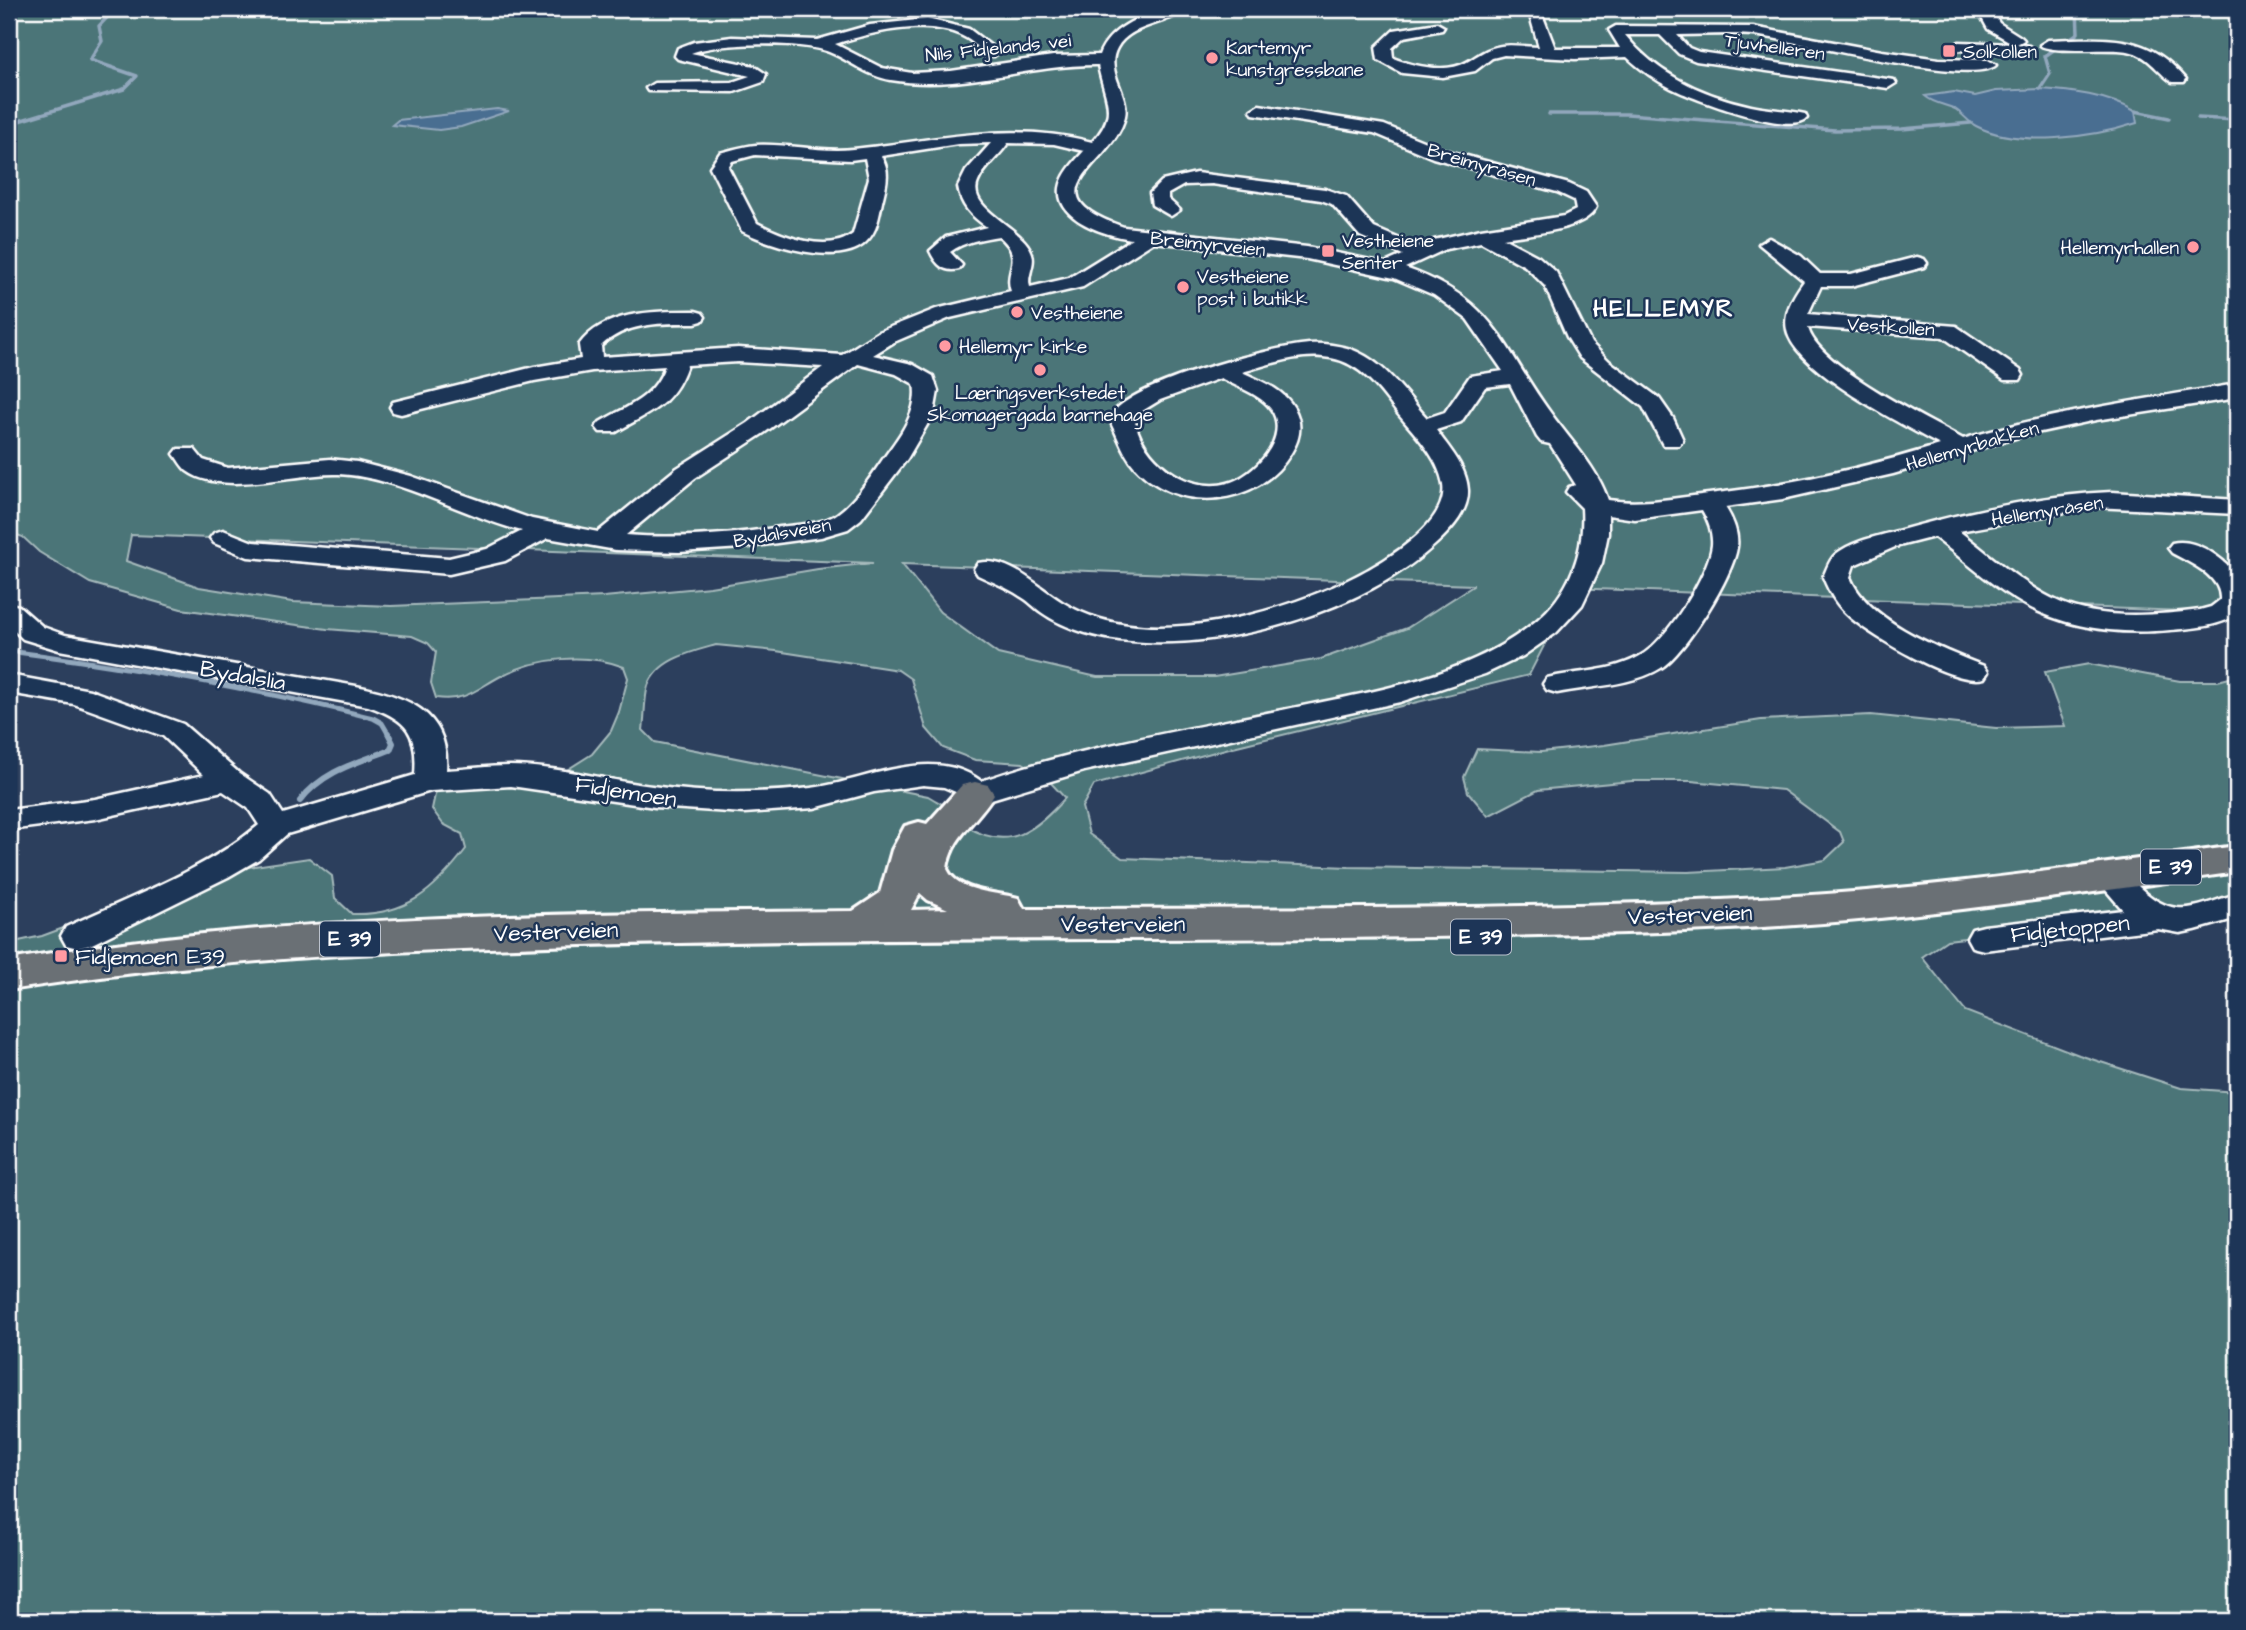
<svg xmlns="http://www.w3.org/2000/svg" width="2246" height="1630" font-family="'Architects Daughter',sans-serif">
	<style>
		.green { fill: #4c7478; stroke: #a6babc; stroke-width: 2; fill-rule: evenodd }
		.water { fill: #4a6e91; stroke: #92a8bd; stroke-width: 2 }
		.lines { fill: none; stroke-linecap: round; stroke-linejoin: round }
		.stream-far2 { stroke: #92a8bd; stroke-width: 3.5 }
		.stream-far1 { stroke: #92a8bd; stroke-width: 5 }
		.stream { stroke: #92a8bd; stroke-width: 6 }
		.minor-casing { stroke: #fff; stroke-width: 5 }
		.highway-casing { stroke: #fff; stroke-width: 6 }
		.minor { fill: #1d3557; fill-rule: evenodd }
		.highway { fill: #6b6f75; fill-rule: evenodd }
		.poi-dot { fill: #ff9aa2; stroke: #1d3557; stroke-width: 2.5 }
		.labels { text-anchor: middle; stroke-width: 5; stroke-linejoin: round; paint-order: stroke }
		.far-street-label { font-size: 19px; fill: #fff; stroke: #1d3557 }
		.far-poi-label { font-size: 19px; fill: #fff; stroke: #1d3557; text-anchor: start }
		.shield { fill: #1d3557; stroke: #bbc2cd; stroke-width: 2 }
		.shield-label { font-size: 21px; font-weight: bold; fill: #fff }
		.street-label { font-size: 23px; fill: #fff; stroke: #1d3557 }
		.poi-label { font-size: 23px; fill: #fff; stroke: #1d3557; text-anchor: start }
		.far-district-label { font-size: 24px; font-weight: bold; letter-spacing: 2px; fill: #fff; stroke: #1d3557 }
	</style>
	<rect width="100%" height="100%" fill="#2c3f5d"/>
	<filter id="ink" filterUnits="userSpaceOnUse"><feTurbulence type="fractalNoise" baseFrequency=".0143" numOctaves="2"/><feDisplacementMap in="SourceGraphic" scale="14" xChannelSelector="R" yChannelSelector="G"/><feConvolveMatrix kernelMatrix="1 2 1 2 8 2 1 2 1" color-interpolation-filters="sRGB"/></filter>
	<g filter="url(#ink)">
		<path class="green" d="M9 9H2237V613L1569 588 1568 599 1529 675 1233 747 1094 785 1082 807 1089 834 1122 858 1349 867 1688 872 1785 867 1825 860 1844 842 1840 832 1783 790 1691 781H1632L1538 790 1488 816 1468 792 1464 777 1477 749 1541 752 1604 745 1761 720 1871 715 1996 728 2065 726 2045 672 2089 664 2180 681H2218L2237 676V907L1947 940 1922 957 1965 1011 2079 1055 2181 1088 2237 1092V1621H9V943L42 936 214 872 309 858 332 876 335 898 352 914C406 916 435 890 466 849L462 834 443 824 432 809 436 790 562 773 592 754 611 731 619 712 628 678 624 667C586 653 538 657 501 676 476 689 467 702 436 698L431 683 436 652 428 643 412 636 327 629 181 609 90 583 39 552 23 537 9 532ZM131 535 873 563 818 569 710 587 604 597 391 606 292 602 199 587 126 561ZM902 564 1473 585V586L1407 628 1321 659 1214 677H1097L998 654 940 612ZM716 645 776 651 898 670 911 679 926 728 943 748 975 760 1023 763 1051 783 1065 798C1036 830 1009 853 966 826 960 822 957 815 951 810 944 805 936 801 928 796L655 742 643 730C645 716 644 699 648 686 658 659 691 652 716 645Z"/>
		<g class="water">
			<path d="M2040 89C2073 91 2106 95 2135 111L2137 123C2094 137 2018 148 1976 126 1968 122 1963 114 1955 109 1945 104 1934 104 1925 96L1954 92 1975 96 1996 91Z"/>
			<path d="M497 109 509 111 461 127 439 130 392 125 398 120Z"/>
		</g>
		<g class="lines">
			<g class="stream-far2">
				<path d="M2040 89 2050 74 2045 56 2078 33 2077 9"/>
				<path d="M2135 111 2169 118"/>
				<path d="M1549 114H1627L1835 130 1902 129 1971 123"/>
				<path d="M2198 118 2237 120"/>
				<path d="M9 124 124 89 137 76 90 60 102 41 99 26 115 9"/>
			</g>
			<path class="stream-far1" d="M9 651C132 667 253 688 373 718L382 723 389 735"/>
			<path class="stream" d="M300 801C323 771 356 763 390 750L393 743 388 733"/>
			<g class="minor-casing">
				<g id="minor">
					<path d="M1164 9H1186C1169 25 1131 23 1117 48 1104 71 1130 94 1125 116 1116 163 1023 193 1124 227L1307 247 1385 263 1403 255 1360 236 1332 204 1321 200 1212 184 1184 185 1168 194V199L1180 210 1171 216 1152 205 1150 193 1162 181 1196 173 1325 189 1346 196 1374 228 1419 247 1434 240 1481 229 1564 216 1576 210 1574 200 1557 192 1433 158 1374 133 1253 114 1251 110 1259 105 1384 125 1445 150 1569 184 1586 192 1596 207C1586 231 1527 234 1503 238L1539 257 1556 272 1591 343 1609 361 1659 398 1673 418 1683 440 1679 445H1663L1643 407 1580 358 1567 337 1545 286 1525 266 1481 242 1446 249 1405 268C1497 300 1501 346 1552 415 1571 441 1598 469 1608 500 1644 505 1674 498 1709 494 1788 485 1864 468 1940 445 1905 426 1794 370 1787 330 1783 312 1794 295 1804 281L1759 244 1769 238 1801 256 1820 274H1851L1917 257 1924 259 1927 263 1924 267 1851 286H1821L1808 314 1956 326 2020 370 2023 375 2020 380H2004L1943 337 1808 327C1814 364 1929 420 1963 439 2053 412 2145 399 2237 384V398L2096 420 2022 436 1893 474 1783 499 1725 507C1732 518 1739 533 1737 547 1734 575 1685 653 1661 668 1632 686 1590 686 1557 693L1547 690 1543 684 1547 678C1577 671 1613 672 1640 656 1666 642 1709 574 1712 545 1713 533 1708 520 1702 510L1635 519 1608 515V534L1602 563 1582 605 1556 633 1523 656 1485 674 1400 702 1084 771 975 804 964 801 958 793 944 787 923 785 874 792 814 808 744 813 655 807 511 786 431 791 287 834 259 859 228 877 90 945 78 948 66 945 61 936 66 927C130 897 204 871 259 825L248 808 223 791 95 819 9 830V810L95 799 204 775 163 736 74 704 9 693V675L90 690 183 724 239 773 270 794 283 814 415 775C418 733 408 720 368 706L59 650 23 639 9 626V604L19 606 43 627 65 635 356 686C405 696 450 711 446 770 467 769 488 766 510 766 557 766 605 780 652 786 704 794 759 794 811 788 865 782 931 744 981 781 1077 748 1178 731 1277 711 1363 693 1465 680 1536 621 1570 593 1585 551 1582 508L1566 492 1569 487 1576 485 1550 444 1541 442 1537 437 1510 384 1485 387 1461 422 1436 430C1448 447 1467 467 1468 490 1469 511 1451 530 1437 543 1365 611 1229 650 1131 641 1101 639 1066 630 1041 612 1034 607 1028 600 1020 596 1007 587 992 582 978 575L974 569 978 563C1008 556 1038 587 1062 602 1073 609 1087 615 1100 619 1168 640 1264 616 1328 589 1362 575 1450 530 1443 485 1439 458 1415 434 1398 414 1381 391 1361 363 1331 358 1302 352 1270 364 1242 372 1261 381 1283 389 1294 408 1303 424 1300 439 1291 453 1259 507 1178 515 1135 467 1124 455 1119 439 1112 425L1111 417C1124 384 1272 347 1309 344 1322 343 1335 345 1347 348 1383 359 1403 391 1427 418L1445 412 1470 376 1503 371 1467 319 1434 295 1394 278 1307 259 1154 242 1083 287 950 318 894 342 873 355 912 364 933 376 938 391 934 413 907 459 861 519 848 529 821 537 742 548 679 552 616 550 548 538 505 561 449 574 248 557 214 543 210 538 214 533 223 530 253 542 449 558 487 549 522 531C463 516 400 477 339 474 298 472 222 497 187 471 182 467 178 459 174 454L178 449H194L203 460 228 468 330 459 357 462 411 476 532 519 598 532 677 468 748 423 823 367 738 362 687 365C673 406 651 411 616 432H600L596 427 600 422C629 405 653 399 665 366L592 371 534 381 401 414 393 412 390 407 393 402 534 367 581 359 579 345C604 310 657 311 695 311L702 313 705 317 702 321 695 323C662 323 626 322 601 346L602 357 738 348 842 355 878 332 936 309 1011 291C1003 269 1026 259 999 236 982 239 965 241 950 252L962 265 959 269C944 273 936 264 930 251L946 237 987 227C971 216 961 206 958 187L966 171 991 143 958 144 881 156C891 171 886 185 882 202 879 216 877 232 866 242 840 268 770 245 742 231L710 167 720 153C731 150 744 146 756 145 788 143 821 153 853 149 935 141 1009 120 1092 142 1120 112 1104 99 1098 65 1030 64 960 92 891 80 867 76 851 61 829 52 802 41 718 42 691 53L754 66 766 74 763 82 734 92 648 91 646 88 654 83 732 82 750 76 678 59 675 56 678 48 694 42 732 37 817 40 870 25 927 19 969 29 999 52 994 56H984C958 10 875 31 835 44L882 68 912 73 951 71 1053 56 1099 55C1109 28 1139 17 1164 9ZM1008 143 1054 144 1084 151C1075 161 1062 174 1060 188 1056 221 1108 236 1132 239L1069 278 1030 287C1026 275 1037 264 1031 251 1022 227 966 209 978 182 984 167 1000 156 1008 143ZM755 155 850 160 865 158 869 178 853 234C828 254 782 236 757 223L728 167 732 161ZM858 364 896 374 914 384C919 409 902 433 888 452 873 473 858 499 837 514 821 525 799 524 780 527 729 535 678 539 626 535L695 478 764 433ZM1221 378C1237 387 1260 394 1271 409 1291 437 1254 476 1228 483 1187 495 1139 457 1134 416L1160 400Z"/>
					<path d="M1528 9H1540L1555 48H1620L1609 30 1616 26 1753 27 1882 51 1939 59 1988 60 1996 65C1973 87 1791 39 1753 35 1728 33 1702 35 1677 35L1689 48 1699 52 1894 80 1896 83 1888 88 1696 61 1679 54 1660 35H1625C1656 74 1702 95 1751 106 1769 110 1787 110 1805 114L1807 118C1791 136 1693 99 1671 88 1655 80 1640 69 1627 57L1575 59 1504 55 1492 58 1475 71 1443 77 1402 73 1378 60 1376 47 1394 30 1437 23 1444 27 1442 30 1404 37 1392 48 1393 58C1413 66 1447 74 1467 62 1479 55 1487 48 1501 46 1513 44 1527 47 1539 47Z"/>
					<path d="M1977 9H1991L1999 23 2021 37 2024 40 2017 44 2029 46 2032 49 2029 52 1954 50 1951 47 1959 42 2014 44 1988 29Z"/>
					<path d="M2073 39C2124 38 2152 40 2186 79L2184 82H2172C2156 71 2149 55 2128 51 2109 47 2050 54 2040 45L2048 40Z"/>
					<path d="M2112 492 2237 500V514L2094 507 1959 531C1989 554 2017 580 2051 598 2096 621 2151 616 2200 610L2211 607 2220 600C2222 576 2190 563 2172 553L2168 548 2172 543C2195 537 2223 558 2237 575V614C2219 627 2192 628 2170 630 2117 635 2061 628 2015 599 1986 581 1961 557 1934 537L1895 547 1854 565 1850 577C1868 622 1941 649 1984 666L1988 672 1984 678C1954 686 1875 638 1851 618 1837 606 1830 594 1823 577 1827 569 1829 560 1836 554 1854 540 1880 536 1901 530 1969 511 2042 495 2112 492Z"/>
					<path d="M2109 864C2123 868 2129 877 2139 887 2177 922 2194 906 2237 894V918L2195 930 2180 933 2158 929 1984 950 1972 947 1967 938 1972 929 1984 926 2123 910 2093 875 2097 867Z"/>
				</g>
			</g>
			<g class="highway-casing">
				<path id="highway" d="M975 782 988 785 994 794C978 821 951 837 947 869 958 893 997 892 1018 898L1024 909C1287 908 1550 911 1812 895 1954 886 2096 864 2237 846V872C2115 889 1993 907 1870 919 1743 931 1615 934 1488 936 1219 941 949 937 680 943 455 947 231 955 9 990V960C287 912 571 914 853 911L880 893 892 850 905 826 919 822 927 824 962 785ZM920 893 928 900 948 909 911 910Z"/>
			</g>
			<use href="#minor" class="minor"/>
			<use href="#highway" class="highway"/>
		</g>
	</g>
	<g class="poi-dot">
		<rect x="1942" y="44" width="14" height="14" rx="3.5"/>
		<circle cx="1212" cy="58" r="7"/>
		<circle cx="2193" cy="247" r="7"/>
		<rect x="1321" y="244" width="14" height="14" rx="3.5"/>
		<circle cx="1183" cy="287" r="7"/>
		<circle cx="1017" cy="312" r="7"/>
		<circle cx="945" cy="346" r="7"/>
		<circle cx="1040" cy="370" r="7"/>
		<rect x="54" y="949" width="14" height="14" rx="3.5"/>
	</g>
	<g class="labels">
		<g class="far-street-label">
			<text transform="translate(1775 46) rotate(8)" y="7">Tjuvhelleren</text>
			<text transform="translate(998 47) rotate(-6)" y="7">Nils Fidjelands vei</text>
			<text transform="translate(1482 164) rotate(16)" y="7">Breimyråsen</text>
			<text transform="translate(1208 243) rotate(6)" y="7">Breimyrveien</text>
			<text transform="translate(1891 326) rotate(4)" y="7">Vestkollen</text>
			<text transform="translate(1972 445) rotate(-16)" y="7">Hellemyrbakken</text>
			<text transform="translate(2047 510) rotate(-9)" y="7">Hellemyråsen</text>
			<text transform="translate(782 532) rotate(-10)" y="7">Bydalsveien</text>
		</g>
		<g class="far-poi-label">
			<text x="1226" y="54">Kartemyr<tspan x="1226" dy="22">kunstgressbane</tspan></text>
			<text x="1963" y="58">Solkollen</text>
			<text x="1342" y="247">Vestheiene<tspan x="1342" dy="22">Senter</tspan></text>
			<text x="2179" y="254" text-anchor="end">Hellemyrhallen</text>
			<text x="1197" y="283">Vestheiene<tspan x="1197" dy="22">post i butikk</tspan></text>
			<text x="1031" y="319">Vestheiene</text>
			<text x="959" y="353">Hellemyr kirke</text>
			<text x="1040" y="399" text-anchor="middle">Læringsverkstedet<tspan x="1040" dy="22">Skomagergada barnehage</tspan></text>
		</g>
		<g class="shield">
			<rect x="2141" y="849.5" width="60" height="35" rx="5"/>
			<rect x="1451" y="919.5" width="60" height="35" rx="5"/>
			<rect x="320" y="921.5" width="60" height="35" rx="5"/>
		</g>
		<g class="shield-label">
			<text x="2171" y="874">E 39</text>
			<text x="1481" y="944">E 39</text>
			<text x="350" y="946">E 39</text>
		</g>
		<g class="street-label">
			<text transform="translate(243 675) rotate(10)" y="8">Bydalslia</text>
			<text transform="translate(626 791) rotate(9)" y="8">Fidjemoen</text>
			<text transform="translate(1690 914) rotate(-2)" y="8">Vesterveien</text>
			<text x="1123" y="931">Vesterveien</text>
			<text transform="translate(2070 928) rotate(-6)" y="8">Fidjetoppen</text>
			<text transform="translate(556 931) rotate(-2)" y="8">Vesterveien</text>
		</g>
		<g class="poi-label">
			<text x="75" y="964">Fidjemoen E39</text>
		</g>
		<g class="far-district-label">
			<text x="1664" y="316">HELLEMYR</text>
		</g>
	</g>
	<rect width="2246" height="1630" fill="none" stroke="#1d3557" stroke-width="35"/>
	<rect x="18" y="18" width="2211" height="1595" fill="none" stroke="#fff" stroke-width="2.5" filter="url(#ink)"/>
</svg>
